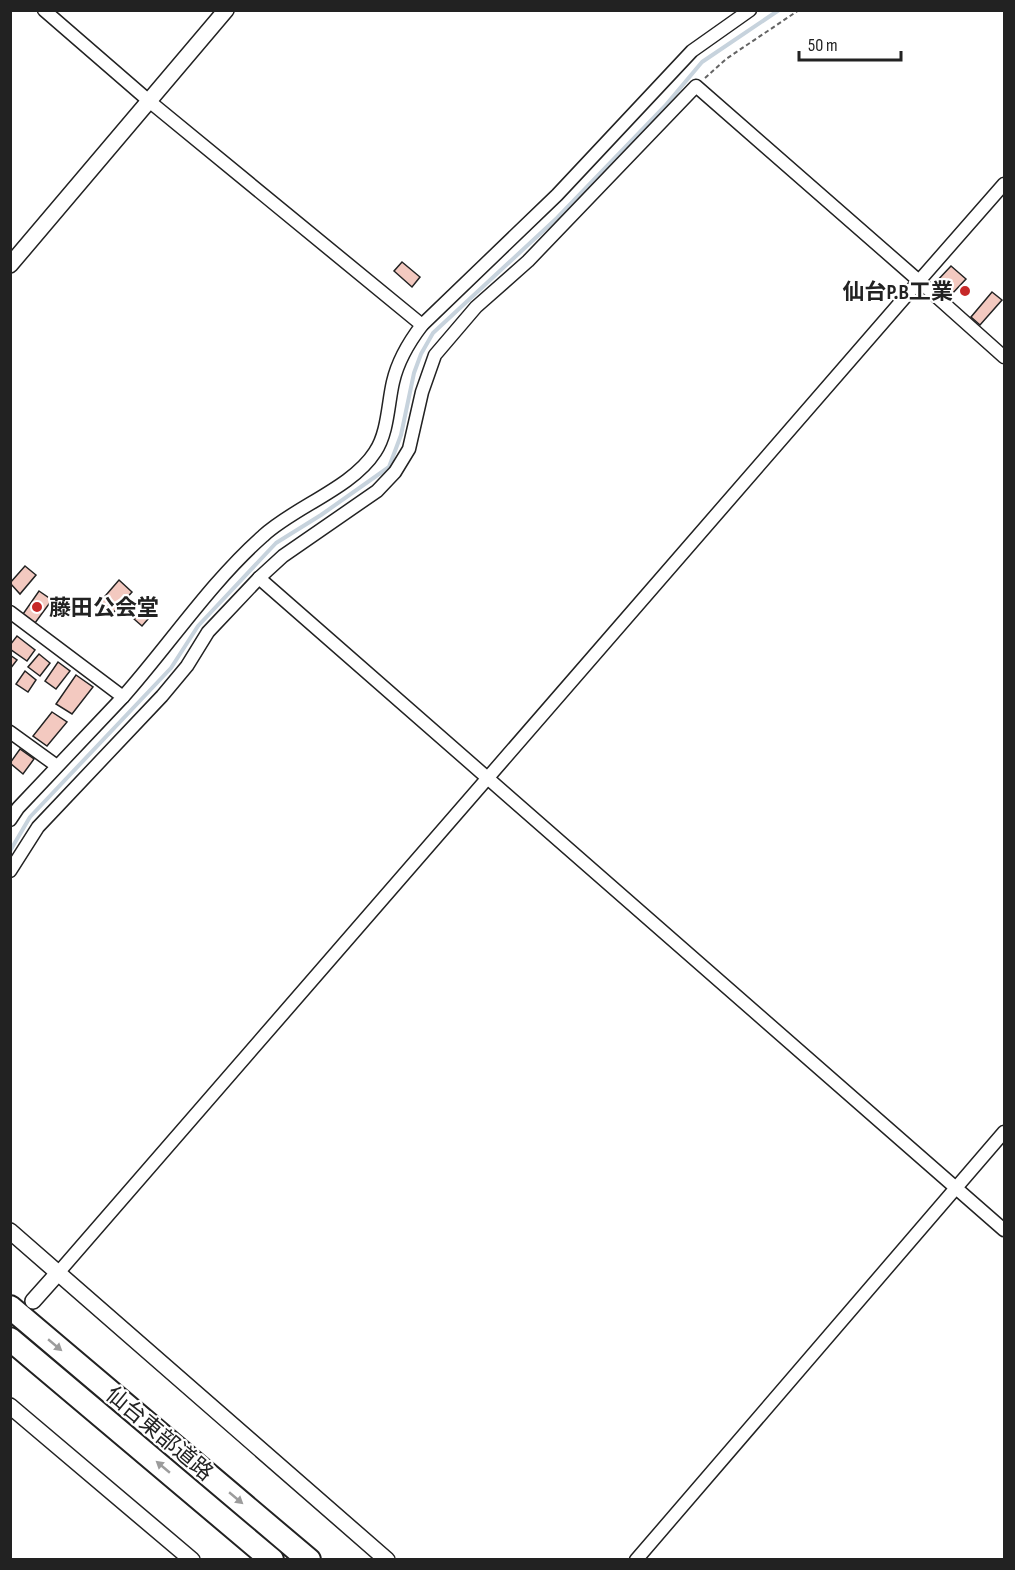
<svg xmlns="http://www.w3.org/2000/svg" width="1015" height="1570" font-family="'Sofia Sans Condensed','Noto Sans JP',sans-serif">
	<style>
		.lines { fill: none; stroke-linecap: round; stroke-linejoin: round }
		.stream { stroke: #c7d3dd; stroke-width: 4 }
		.building { fill: #f3c9c0; stroke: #222; stroke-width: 1.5 }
		.minor-casing { stroke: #222; stroke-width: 15 }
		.tertiary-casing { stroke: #222; stroke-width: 18 }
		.motorway-casing { stroke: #222; stroke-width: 26 }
		.path { stroke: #646464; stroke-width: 2; stroke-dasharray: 4.5 3; stroke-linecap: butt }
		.minor { stroke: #fff; stroke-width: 12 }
		.tertiary { stroke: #fff; stroke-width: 15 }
		.motorway { stroke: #fff; stroke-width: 22 }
		.oneway { fill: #9c9c9c }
		.poi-dot { fill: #c62828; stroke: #fff; stroke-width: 2 }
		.labels { text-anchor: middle; stroke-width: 4.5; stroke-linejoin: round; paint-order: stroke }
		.poi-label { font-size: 22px; font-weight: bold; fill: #222; stroke: #fff; text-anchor: end }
		.street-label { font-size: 22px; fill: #222; stroke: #fff }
	</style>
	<rect width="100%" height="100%" fill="#fff"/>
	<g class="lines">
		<path class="stream" d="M10 851 30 817 171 668 198 626 276 543 321 515 389 467 401 435 414 373 421 354 433 333 557 218 665 106 702 62 779 10"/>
	</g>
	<g class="building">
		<path d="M402 262 420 277 412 287 394 271Z"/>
		<path d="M951 266 966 279 950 296 935 283Z"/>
		<path d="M992 292 1002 300 980 325 971 317Z"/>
		<path d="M25 566 36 575 20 594 10 583Z"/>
		<path d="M119 580 132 592 113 613 100 602Z"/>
		<path d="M39 591 52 600 35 623 23 614Z"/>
		<path d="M147 605 155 611 142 626 134 619Z"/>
		<path d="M17 636 35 650 27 661 10 649V645Z"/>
		<path d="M39 654 50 663 40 676 28 667Z"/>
		<path d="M10 655 17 660 10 669Z"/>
		<path d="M58 662 70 671 56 689 45 681Z"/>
		<path d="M25 671 36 680 28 692 16 684Z"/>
		<path d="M76 675 93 687 72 714 56 704Z"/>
		<path d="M52 712 67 722 47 746 33 736Z"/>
		<path d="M20 749 34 759 23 774 10 763Z"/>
	</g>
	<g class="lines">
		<g class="minor-casing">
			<g id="minor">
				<path d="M44 10 149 101 422 325"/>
				<path d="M1004 184 919 281 1004 357"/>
				<path d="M259 578 1004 1230"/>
				<path d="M10 612 123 697 18 808 10 820"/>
				<path d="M123 697C170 644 210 583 263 536 294 507 352 488 375 452 388 433 388 403 393 382 398 360 409 342 422 325L557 195 692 51 750 10"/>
				<path d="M10 732 57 766"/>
				<path d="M10 871 38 827 162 696 187 666 208 632 259 578 283 556 377 491 395 472 409 449 422 392 435 355 476 307 528 261 696 86 919 281 58 1273"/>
				<path d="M636 1560 1004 1132"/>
			</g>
		</g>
		<g class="tertiary-casing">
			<g id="tertiary">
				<path d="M10 265 226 10"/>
				<path d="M10 1231 387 1560"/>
				<path d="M33 1301 58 1273"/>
				<path d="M10 1406 192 1560"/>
			</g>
		</g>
		<g class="motorway-casing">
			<g id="motorway">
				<path d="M10 1307 309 1560"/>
				<path d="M10 1339 272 1560"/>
			</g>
		</g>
		<path class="path" d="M705 78 726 59 799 10"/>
		<use href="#minor" class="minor"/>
		<use href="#tertiary" class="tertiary"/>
		<use href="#motorway" class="motorway"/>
	</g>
	<defs><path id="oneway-solid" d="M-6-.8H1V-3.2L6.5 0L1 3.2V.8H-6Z" transform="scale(1.5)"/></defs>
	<g class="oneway">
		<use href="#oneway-solid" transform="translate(55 1345) rotate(40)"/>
		<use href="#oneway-solid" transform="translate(163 1467) rotate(-140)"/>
		<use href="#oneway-solid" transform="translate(236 1498) rotate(40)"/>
	</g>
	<g class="poi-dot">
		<circle cx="965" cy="291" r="6"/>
		<circle cx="37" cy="607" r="6"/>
	</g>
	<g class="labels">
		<g class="poi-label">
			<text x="953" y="299">仙台P.B工業</text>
			<text x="49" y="615" text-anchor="start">藤田公会堂</text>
		</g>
		<g class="street-label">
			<text transform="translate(160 1433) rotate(40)" y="8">仙台東部道路</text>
		</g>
	</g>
	<rect width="1015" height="1570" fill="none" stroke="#222222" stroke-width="24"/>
	<path d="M799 51v9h102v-9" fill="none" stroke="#222222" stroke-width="3"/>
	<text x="808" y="51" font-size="18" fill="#222222" stroke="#ffffff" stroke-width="4.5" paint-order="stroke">50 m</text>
</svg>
